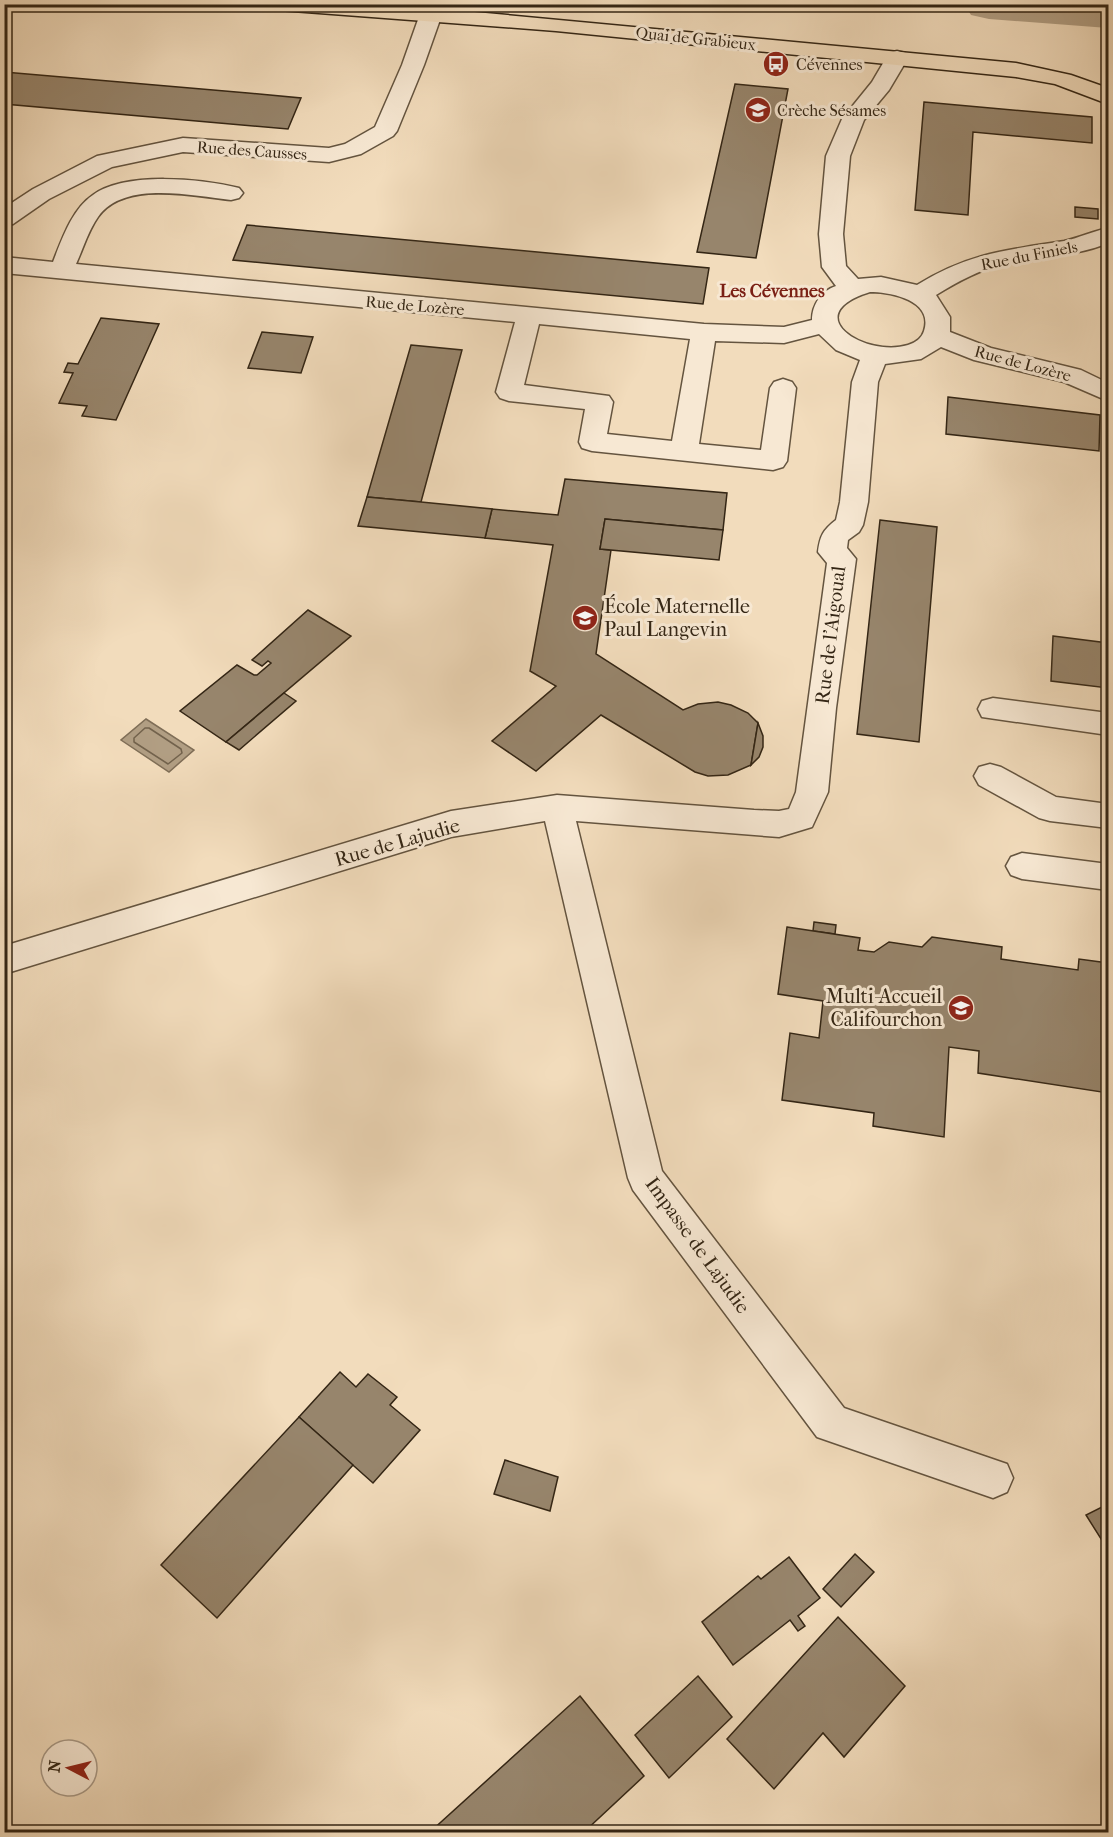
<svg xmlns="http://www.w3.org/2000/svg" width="1113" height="1837" font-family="'IM FELL French Canon',serif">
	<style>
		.water { fill: #b19e83; stroke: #7f6e57; stroke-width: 1.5 }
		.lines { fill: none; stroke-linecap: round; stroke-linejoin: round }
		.shore { stroke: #72624c; stroke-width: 1.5 }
		.river { fill: #b19e83; fill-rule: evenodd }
		.building { fill: #97856c; stroke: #342615; stroke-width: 1.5 }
		.minor-casing { stroke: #64543f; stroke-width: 3 }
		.major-casing { stroke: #342615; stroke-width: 3 }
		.minor { fill: #f7e8d3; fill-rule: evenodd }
		.major { fill: #f2dcbc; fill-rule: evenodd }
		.labels { text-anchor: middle; stroke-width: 6; stroke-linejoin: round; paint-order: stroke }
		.far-street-label { font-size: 16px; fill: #342615; stroke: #f7e8d3 }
		.far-poi-label { font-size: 16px; fill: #342615; stroke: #f7e8d3; text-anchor: start }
		.far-quarter-label { font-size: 18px; font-weight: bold; fill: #7a1f14; stroke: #f7e8d3 }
		.poi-label { font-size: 20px; fill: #342615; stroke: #f7e8d3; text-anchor: start }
		.street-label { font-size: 20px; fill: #342615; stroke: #f7e8d3 }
	</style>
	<rect width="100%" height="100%" fill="#f2dcbc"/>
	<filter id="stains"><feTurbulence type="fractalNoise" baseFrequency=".00333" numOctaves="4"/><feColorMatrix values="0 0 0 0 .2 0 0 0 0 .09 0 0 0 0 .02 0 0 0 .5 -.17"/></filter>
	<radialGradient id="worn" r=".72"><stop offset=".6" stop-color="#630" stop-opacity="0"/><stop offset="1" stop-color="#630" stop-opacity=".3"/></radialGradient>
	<path class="water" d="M146 719 194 750 169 772 121 740Z"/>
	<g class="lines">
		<path class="shore" d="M145 728H149L181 749 182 753 168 764 134 742V738Z"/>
		<path class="river" d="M964 4H1108V28L989 19 971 15Z"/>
	</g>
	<g class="building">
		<path d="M4 72 248 93 301 98 288 129 4 104Z"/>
		<path d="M735 84 788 89 756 258 697 252Z"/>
		<path d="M924 102 1092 117V143L973 132 968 215 915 210Z"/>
		<path d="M1075 207 1098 209V219L1075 217Z"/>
		<path d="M247 225 709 268 703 304 233 260Z"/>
		<path d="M101 318 159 324 116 420 82 416 87 406 59 403 73 373 64 372 68 363 78 364Z"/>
		<path d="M262 332 313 337 301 373 248 368Z"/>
		<path d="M411 345 462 350 421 502 367 497Z"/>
		<path d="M948 397 1100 415 1099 451 946 434Z"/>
		<path d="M565 479 727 493 723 530 605 519 600 549 611 550 596 654 683 710 698 704 718 702 731 705 748 713 758 723 751 765 728 775 708 776 695 772 601 715 536 771 492 741 556 686 530 671 553 545 485 538 492 509 558 515Z"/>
		<path d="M367 497 421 502 492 509 485 538 358 526Z"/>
		<path d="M605 519 723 530 719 560 600 549Z"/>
		<path d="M880 520 937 527 919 742 857 734Z"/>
		<path d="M308 610 351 636 226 742 180 711 237 665 254 675H257L271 663 268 661 262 666 252 660Z"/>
		<path d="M1053 636 1108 643V688L1051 681Z"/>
		<path d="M284 693 296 701 239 750 226 742Z"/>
		<path d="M758 723 763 736V747L759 757 751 765Z"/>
		<path d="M814 922 836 925 835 934 813 931Z"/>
		<path d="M787 927 860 938 858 950 874 952 889 942 922 947 932 937 1002 947 1001 959 1078 970 1079 959 1108 963V1093L978 1073 979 1051 949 1047 944 1137 873 1126 874 1113 782 1100 790 1033 819 1038 823 1001 778 994Z"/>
		<path d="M340 1372 356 1387 368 1374 397 1397 390 1405 420 1430 373 1483 299 1417Z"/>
		<path d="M299 1417 353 1465 217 1618 161 1565Z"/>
		<path d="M505 1460 558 1477 550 1511 494 1494Z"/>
		<path d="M1108 1504V1550L1086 1515Z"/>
		<path d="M855 1554 874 1572 841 1607 823 1589Z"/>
		<path d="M789 1557 820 1598 798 1616 805 1626 798 1631 790 1620 733 1665 702 1622 758 1576 761 1579Z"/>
		<path d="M838 1617 905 1686 844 1757 823 1733 774 1789 727 1739Z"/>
		<path d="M698 1676 732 1717 669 1778 635 1735Z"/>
		<path d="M580 1696 644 1776 584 1832H430Z"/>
	</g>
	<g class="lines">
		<g class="minor-casing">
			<g id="minor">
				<path d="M431 8 439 9 442 14 424 65 397 131 393 136 361 154 329 162 183 152 112 167 49 199 13 224 4 226V208L33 189 97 156 183 138 329 148 345 144 375 127 402 65 420 14 423 9Z"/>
				<path d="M897 51 905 53 908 58 889 90 864 120 850 156 843 234 846 266 858 279 881 277 917 285C969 253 1006 250 1064 241 1079 238 1093 231 1108 228V243C1075 257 1038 256 1003 264 979 270 957 282 936 295L950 317V332L991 348 1081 370 1108 383V401L1064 382 974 360 941 347 921 359 885 364 878 382 868 502 863 525 859 532 848 540 847 548 856 559 836 708 828 792 812 827 779 837 576 821 662 1171 844 1408 1007 1464 1013 1478 1007 1492 993 1498 817 1437 633 1190 628 1178 545 821 451 837 4 974V946L451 811 557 795 754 810 779 811 789 809 796 792 827 563 818 552C820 536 823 530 836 520L840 502 852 382 860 360 836 350 819 334 784 343 715 341 699 444 761 450 770 388 774 382 783 379 792 382 796 388 787 461 783 467 773 470 592 451 582 448 579 442 585 409 509 401 500 398 496 392 515 322 4 273V257L53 262C62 239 72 209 93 195 126 171 202 179 239 188L243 193 239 198 231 200C192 196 124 180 98 217 88 231 83 249 76 264L704 324 784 327 812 320C812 305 821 291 836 286L822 267 819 234 826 156 842 119 872 82 889 53ZM870 292C890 292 934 300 924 331 922 338 915 343 908 345 866 358 796 315 870 292ZM539 324 690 339 672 441 607 434 613 402 609 396 524 385Z"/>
				<path d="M993 698 1108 713V735L982 717 978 709 982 701Z"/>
				<path d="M990 764 1001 767 1056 797 1108 804V828L1050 821 1039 818 979 785 974 776 979 767Z"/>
				<path d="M1022 853 1108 864V890L1022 879 1011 875 1006 866 1011 857Z"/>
			</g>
		</g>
		<g class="major-casing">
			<path id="major" d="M269 4H382L464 11 1016 63 1071 75 1105 87 1108 89V104L1055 84 1016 77 556 31 279 10 271 9Z"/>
		</g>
		<use href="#minor" class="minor"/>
		<use href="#major" class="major"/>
	</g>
	<defs>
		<g id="bus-disc" transform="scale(1.35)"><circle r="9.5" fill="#8f2418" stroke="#f7e8d3"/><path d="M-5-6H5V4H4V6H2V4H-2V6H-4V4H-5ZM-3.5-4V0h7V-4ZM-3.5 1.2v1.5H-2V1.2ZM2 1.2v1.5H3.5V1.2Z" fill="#fff"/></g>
		<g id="school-disc" transform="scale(1.35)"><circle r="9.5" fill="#8f2418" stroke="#f7e8d3"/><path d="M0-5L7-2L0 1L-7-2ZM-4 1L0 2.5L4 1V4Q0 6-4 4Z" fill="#fff"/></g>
	</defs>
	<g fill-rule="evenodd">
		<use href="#bus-disc" x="776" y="64"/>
		<use href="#school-disc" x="758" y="110"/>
		<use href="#school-disc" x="585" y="618"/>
		<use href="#school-disc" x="961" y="1008"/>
	</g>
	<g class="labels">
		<g class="far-street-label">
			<text transform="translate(696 38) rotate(6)" y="6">Quai de Grabieux</text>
			<text transform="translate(252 150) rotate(4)" y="6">Rue des Causses</text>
			<text transform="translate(1029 255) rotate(-11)" y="6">Rue du Finiels</text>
			<text transform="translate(415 305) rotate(5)" y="6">Rue de Lozère</text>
			<text transform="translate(1023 363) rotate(15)" y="6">Rue de Lozère</text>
		</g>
		<g class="far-poi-label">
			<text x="796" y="70">Cévennes</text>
			<text x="777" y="116">Crèche Sésames</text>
		</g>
		<g class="far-quarter-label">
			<text x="772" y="297">Les Cévennes</text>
		</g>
		<g class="poi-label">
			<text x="604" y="613">École Maternelle<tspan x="604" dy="23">Paul Langevin</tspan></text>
			<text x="942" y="1003" text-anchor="end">Multi-Accueil<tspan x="942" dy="23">Califourchon</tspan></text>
		</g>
		<g class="street-label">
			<text transform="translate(830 635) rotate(-83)" y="7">Rue de l'Aigoual</text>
			<text transform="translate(397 842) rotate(-16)" y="7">Rue de Lajudie</text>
			<text transform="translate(698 1245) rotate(54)" y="7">Impasse de Lajudie</text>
		</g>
	</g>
	<rect width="1113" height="1837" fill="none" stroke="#f2dcbc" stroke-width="24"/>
	<rect x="6" y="6" width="1101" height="1825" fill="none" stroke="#342615" stroke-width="3"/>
	<rect x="12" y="12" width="1089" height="1813" fill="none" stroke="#342615" stroke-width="1.5"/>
	<g transform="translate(69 1768) rotate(277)"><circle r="28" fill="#f7e8d3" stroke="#a99a87" stroke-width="1.5"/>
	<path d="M0-4.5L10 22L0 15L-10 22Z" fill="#8f2418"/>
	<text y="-9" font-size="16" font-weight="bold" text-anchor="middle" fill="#342615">N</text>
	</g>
	<rect width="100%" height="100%" filter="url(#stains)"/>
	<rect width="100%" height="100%" fill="url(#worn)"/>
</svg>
